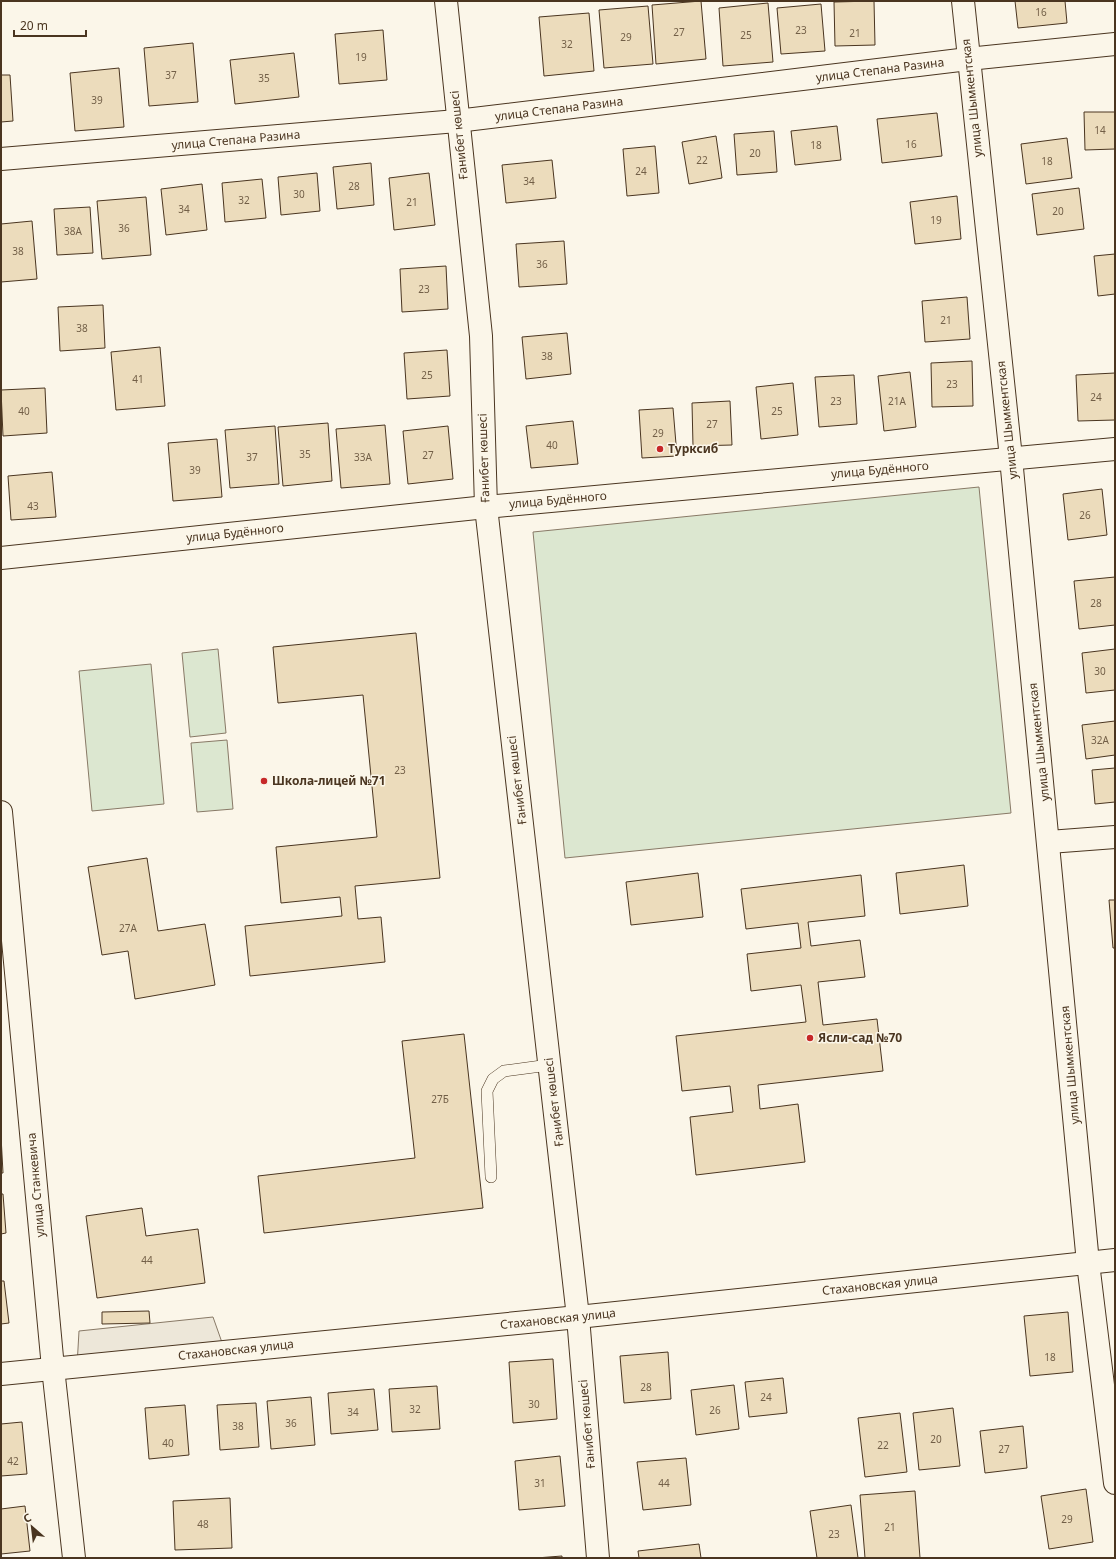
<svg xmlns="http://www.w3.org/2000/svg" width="1116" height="1559" font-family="'Noto Sans',sans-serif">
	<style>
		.green { fill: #dce7d0; stroke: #887966 }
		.parking { fill: #ede7d9; stroke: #887966 }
		.building { fill: #ecdcbc; stroke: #4a3520 }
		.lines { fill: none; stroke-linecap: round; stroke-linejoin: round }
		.service-casing { stroke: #4a3520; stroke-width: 12 }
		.minor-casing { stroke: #4a3520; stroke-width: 24 }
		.service { stroke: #fbf6e9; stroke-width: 11 }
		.minor { stroke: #fbf6e9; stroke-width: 22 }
		.poi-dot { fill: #c62828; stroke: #fbf6e9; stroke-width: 1.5 }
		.labels { text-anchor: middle; stroke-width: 3; stroke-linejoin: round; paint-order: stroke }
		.number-label { font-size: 10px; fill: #725f47 }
		.street-label { font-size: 12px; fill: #4a3520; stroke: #fbf6e9 }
		.poi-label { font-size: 12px; font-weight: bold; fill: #4a3520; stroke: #fbf6e9; text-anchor: start }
	</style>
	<rect width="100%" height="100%" fill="#fbf6e9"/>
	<g class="green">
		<path d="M979 487 1011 813 565 858 533 532Z"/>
		<path d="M218 649 226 733 190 737 182 653Z"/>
		<path d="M151 664 164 804 92 811 79 671Z"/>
		<path d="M227 740 233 809 197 812 191 743Z"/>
	</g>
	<path class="parking" d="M213 1317 225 1351 77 1366 79 1331Z"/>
	<g class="building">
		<path d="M701 1 706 59 656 64 652 5Z"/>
		<path d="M874 1 875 45 835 46 834 2Z"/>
		<path d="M1015 1H1065L1067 23 1018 28Z"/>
		<path d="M768 3 773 62 723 66 719 8Z"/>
		<path d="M821 4 825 51 781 54 777 8Z"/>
		<path d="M648 6 653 64 604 68 599 10Z"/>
		<path d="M589 13 594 71 544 76 539 17Z"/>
		<path d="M383 30 387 80 339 84 335 34Z"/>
		<path d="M193 43 198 102 149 106 144 48Z"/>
		<path d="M294 53 299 97 235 104 230 60Z"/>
		<path d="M119 68 124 127 75 131 70 73Z"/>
		<path d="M1 75H10L13 121 1 122Z"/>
		<path d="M1084 112H1115V149L1085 150Z"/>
		<path d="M937 113 942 156 882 163 877 119Z"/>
		<path d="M837 126 841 160 795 165 791 131Z"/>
		<path d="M774 131 777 172 737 175 734 134Z"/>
		<path d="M716 136 722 178 689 184 682 142Z"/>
		<path d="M1067 138 1072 178 1026 184 1021 144Z"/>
		<path d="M655 146 659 193 627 196 623 149Z"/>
		<path d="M552 160 556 198 506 203 502 165Z"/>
		<path d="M371 163 374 205 337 209 333 167Z"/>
		<path d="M317 173 320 211 281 215 278 177Z"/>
		<path d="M429 173 435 225 394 230 389 178Z"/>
		<path d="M262 179 266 218 225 222 222 183Z"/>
		<path d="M202 184 207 230 166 235 161 189Z"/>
		<path d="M1079 188 1084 229 1037 235 1032 194Z"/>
		<path d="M957 196 961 239 915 244 910 202Z"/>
		<path d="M146 197 151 255 102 259 97 201Z"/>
		<path d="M90 207 93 253 57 255 54 209Z"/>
		<path d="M32 221 37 279 1 282V224Z"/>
		<path d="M564 241 567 284 519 287 516 244Z"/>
		<path d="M1115 254V294L1098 296 1094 256Z"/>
		<path d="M446 266 448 309 402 312 400 269Z"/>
		<path d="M967 297 970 339 925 342 922 301Z"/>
		<path d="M103 305 105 348 60 351 58 307Z"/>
		<path d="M567 333 571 374 526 379 522 337Z"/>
		<path d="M160 347 165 406 116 410 111 352Z"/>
		<path d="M447 350 450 396 407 399 404 353Z"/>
		<path d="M972 361 973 406 932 407 931 363Z"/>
		<path d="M910 372 916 427 884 431 878 376Z"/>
		<path d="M1115 373V420L1078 421 1076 375Z"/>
		<path d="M854 375 857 424 819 427 815 377Z"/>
		<path d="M793 383 798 435 761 439 756 387Z"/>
		<path d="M45 388 47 433 3 436 1 390Z"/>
		<path d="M730 401 732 445 693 446 692 403Z"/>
		<path d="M673 408 677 456 642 458 639 410Z"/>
		<path d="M573 421 578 464 531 468 526 426Z"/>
		<path d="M328 423 332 481 283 486 278 427Z"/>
		<path d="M385 425 390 484 341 488 336 429Z"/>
		<path d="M275 426 279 484 230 488 225 430Z"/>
		<path d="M448 426 453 479 408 484 403 431Z"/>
		<path d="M217 439 222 497 173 501 168 443Z"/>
		<path d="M52 472 56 517 11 520 8 476Z"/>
		<path d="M1102 489 1107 535 1068 540 1063 494Z"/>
		<path d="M1115 577V625L1079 629 1074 581Z"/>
		<path d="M416 633 440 878 355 886 358 919 381 917 385 962 250 976 245 926 342 916 340 897 281 903 276 847 377 837 363 695 278 703 273 647Z"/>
		<path d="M1115 649V690L1086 693 1082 653Z"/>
		<path d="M1115 721V755L1086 759 1082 725Z"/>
		<path d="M1115 768V802L1095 804 1092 770Z"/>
		<path d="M147 858 158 931 205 924 215 985 135 999 128 951 102 955 88 867Z"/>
		<path d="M964 865 968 906 900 914 896 873Z"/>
		<path d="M698 873 703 917 631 925 626 882Z"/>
		<path d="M861 875 865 916 808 922 811 946 860 940 865 977 818 982 823 1025 877 1019 883 1071 758 1085 760 1109 798 1104 805 1162 696 1175 690 1117 733 1112 730 1086 682 1091 676 1036 806 1022 801 985 751 991 747 954 801 948 798 923 746 929 741 889Z"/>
		<path d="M1109 900H1115V948H1113Z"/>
		<path d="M464 1034 483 1208 264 1233 258 1176 415 1158 402 1041Z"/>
		<path d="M1 1136 3 1173H1Z"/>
		<path d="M1 1194H3L6 1233 1 1234Z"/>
		<path d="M142 1208 146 1236 198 1229 205 1283 97 1298 86 1216Z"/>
		<path d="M1 1281H4L9 1323 1 1324Z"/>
		<path d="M149 1311 150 1323 102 1324V1312Z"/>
		<path d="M1068 1312 1073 1372 1030 1376 1024 1316Z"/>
		<path d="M668 1352 671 1399 624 1403 620 1356Z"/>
		<path d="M553 1359 557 1419 513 1423 509 1362Z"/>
		<path d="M783 1378 787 1413 749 1417 745 1382Z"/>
		<path d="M734 1385 739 1429 696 1435 691 1390Z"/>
		<path d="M437 1386 440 1429 392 1432 389 1389Z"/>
		<path d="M374 1389 378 1430 331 1434 328 1393Z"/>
		<path d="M311 1397 315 1445 271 1449 267 1401Z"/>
		<path d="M256 1403 259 1447 220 1450 217 1405Z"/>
		<path d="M185 1405 189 1455 149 1459 145 1408Z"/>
		<path d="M953 1408 960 1466 919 1470 913 1413Z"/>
		<path d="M900 1413 907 1472 865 1477 858 1418Z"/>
		<path d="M22 1422 27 1474 1 1476V1424Z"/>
		<path d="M1023 1426 1027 1468 985 1473 980 1431Z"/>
		<path d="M560 1456 565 1506 519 1510 515 1461Z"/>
		<path d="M686 1458 691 1505 643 1510 637 1462Z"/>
		<path d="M1086 1489 1093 1542 1049 1549 1041 1496Z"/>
		<path d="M915 1491 920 1558H865L860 1495Z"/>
		<path d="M230 1498 232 1548 175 1550 173 1501Z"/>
		<path d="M851 1505 858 1558H817L810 1511Z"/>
		<path d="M25 1506 30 1551 1 1554V1509Z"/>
		<path d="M699 1544 701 1558H639L638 1551Z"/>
		<path d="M562 1556V1558H536Z"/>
	</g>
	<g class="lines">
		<g class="service-casing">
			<path id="service" d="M491 1177 487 1091 493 1079 504 1071 549 1065"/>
		</g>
		<g class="minor-casing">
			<g id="minor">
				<path d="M446 1 481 336 486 507 578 1317 598 1558"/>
				<path d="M963 1 1011 458 1088 1263 1115 1483"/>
				<path d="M1 159 457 121 968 59 1115 44"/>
				<path d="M1 558 486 507 1115 449"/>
				<path d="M1 812 53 1368 74 1558"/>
				<path d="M1049 842 1115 837"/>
				<path d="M1 1374 578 1317 1115 1260"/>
			</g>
		</g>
		<use href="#service" class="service"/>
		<use href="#minor" class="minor"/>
	</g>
	<g class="poi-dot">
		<circle cx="660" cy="449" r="4"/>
		<circle cx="264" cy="781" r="4"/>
		<circle cx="810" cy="1038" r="4"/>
	</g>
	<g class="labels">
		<g class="number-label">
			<text x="1041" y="16">16</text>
			<text x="801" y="34">23</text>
			<text x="679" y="36">27</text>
			<text x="855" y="37">21</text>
			<text x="746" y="39">25</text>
			<text x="626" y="41">29</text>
			<text x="567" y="48">32</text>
			<text x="361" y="61">19</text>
			<text x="171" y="79">37</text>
			<text x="264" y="82">35</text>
			<text x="97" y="104">39</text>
			<text x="1100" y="134">14</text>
			<text x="911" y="148">16</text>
			<text x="816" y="149">18</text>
			<text x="755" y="157">20</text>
			<text x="702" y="164">22</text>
			<text x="1047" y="165">18</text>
			<text x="641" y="175">24</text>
			<text x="529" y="185">34</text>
			<text x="354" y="190">28</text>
			<text x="299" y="198">30</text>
			<text x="244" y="204">32</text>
			<text x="412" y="206">21</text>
			<text x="184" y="213">34</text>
			<text x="1058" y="215">20</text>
			<text x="936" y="224">19</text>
			<text x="124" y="232">36</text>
			<text x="73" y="235">38А</text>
			<text x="18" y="255">38</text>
			<text x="542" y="268">36</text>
			<text x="424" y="293">23</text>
			<text x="946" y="324">21</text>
			<text x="82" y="332">38</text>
			<text x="547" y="360">38</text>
			<text x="427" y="379">25</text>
			<text x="138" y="383">41</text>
			<text x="952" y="388">23</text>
			<text x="1096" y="401">24</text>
			<text x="836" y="405">23</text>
			<text x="897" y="405">21А</text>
			<text x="24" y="415">40</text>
			<text x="777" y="415">25</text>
			<text x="712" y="428">27</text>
			<text x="658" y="437">29</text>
			<text x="552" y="449">40</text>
			<text x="305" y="458">35</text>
			<text x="428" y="459">27</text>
			<text x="252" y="461">37</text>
			<text x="363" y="461">33А</text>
			<text x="195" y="474">39</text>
			<text x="33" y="510">43</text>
			<text x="1085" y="519">26</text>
			<text x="1096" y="607">28</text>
			<text x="1100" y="675">30</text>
			<text x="1100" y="744">32А</text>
			<text x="400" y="774">23</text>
			<text x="128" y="932">27А</text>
			<text x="440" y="1103">27Б</text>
			<text x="147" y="1264">44</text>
			<text x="1050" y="1361">18</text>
			<text x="646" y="1391">28</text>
			<text x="766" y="1401">24</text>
			<text x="534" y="1408">30</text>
			<text x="415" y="1413">32</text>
			<text x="715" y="1414">26</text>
			<text x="353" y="1416">34</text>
			<text x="291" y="1427">36</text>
			<text x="238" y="1430">38</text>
			<text x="936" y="1443">20</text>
			<text x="168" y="1447">40</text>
			<text x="883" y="1449">22</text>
			<text x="1004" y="1453">27</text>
			<text x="13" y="1465">42</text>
			<text x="540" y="1487">31</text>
			<text x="664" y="1487">44</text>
			<text x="1067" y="1523">29</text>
			<text x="203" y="1528">48</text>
			<text x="890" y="1531">21</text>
			<text x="834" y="1538">23</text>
		</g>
		<g class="street-label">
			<text transform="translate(880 70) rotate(-7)" y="4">улица Степана Разина</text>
			<text transform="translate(972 98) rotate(-96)" y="4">улица Шымкентская</text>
			<text transform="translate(559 109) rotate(-7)" y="4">улица Степана Разина</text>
			<text transform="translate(459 135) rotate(-96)" y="4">Ғанибет көшесі</text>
			<text transform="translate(236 140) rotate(-5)" y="4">улица Степана Разина</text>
			<text transform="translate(1007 420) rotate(-96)" y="4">улица Шымкентская</text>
			<text transform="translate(484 458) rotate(-92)" y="4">Ғанибет көшесі</text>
			<text transform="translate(880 470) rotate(-5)" y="4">улица Будённого</text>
			<text transform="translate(558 500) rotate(-5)" y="4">улица Будённого</text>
			<text transform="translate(235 533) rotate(-6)" y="4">улица Будённого</text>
			<text transform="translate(1039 742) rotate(-96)" y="4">улица Шымкентская</text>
			<text transform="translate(517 780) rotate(-97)" y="4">Ғанибет көшесі</text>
			<text transform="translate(1070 1065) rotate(-95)" y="4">улица Шымкентская</text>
			<text transform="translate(554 1102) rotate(-97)" y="4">Ғанибет көшесі</text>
			<text transform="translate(36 1185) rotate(-95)" y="4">улица Станкевича</text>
			<text transform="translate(880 1285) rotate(-6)" y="4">Стахановская улица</text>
			<text transform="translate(558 1319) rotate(-6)" y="4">Стахановская улица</text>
			<text transform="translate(236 1350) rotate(-6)" y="4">Стахановская улица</text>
			<text transform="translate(587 1424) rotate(-95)" y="4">Ғанибет көшесі</text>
		</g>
		<g class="poi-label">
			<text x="668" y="453">Турксиб</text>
			<text x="272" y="785">Школа-лицей №71</text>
			<text x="818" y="1042">Ясли-сад №70</text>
		</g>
	</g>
	<rect width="1116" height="1559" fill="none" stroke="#4a3520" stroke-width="4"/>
	<g transform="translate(32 1527) rotate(332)" stroke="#fbf6e9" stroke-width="3" paint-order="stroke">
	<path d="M0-3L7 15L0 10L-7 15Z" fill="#4a3520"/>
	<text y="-6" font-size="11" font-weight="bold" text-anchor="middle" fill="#4a3520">С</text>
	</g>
	<path d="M14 30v6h72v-6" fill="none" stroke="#4a3520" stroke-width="2"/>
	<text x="20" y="30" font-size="12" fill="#4a3520" stroke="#fbf6e9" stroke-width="3" paint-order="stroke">20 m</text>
</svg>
